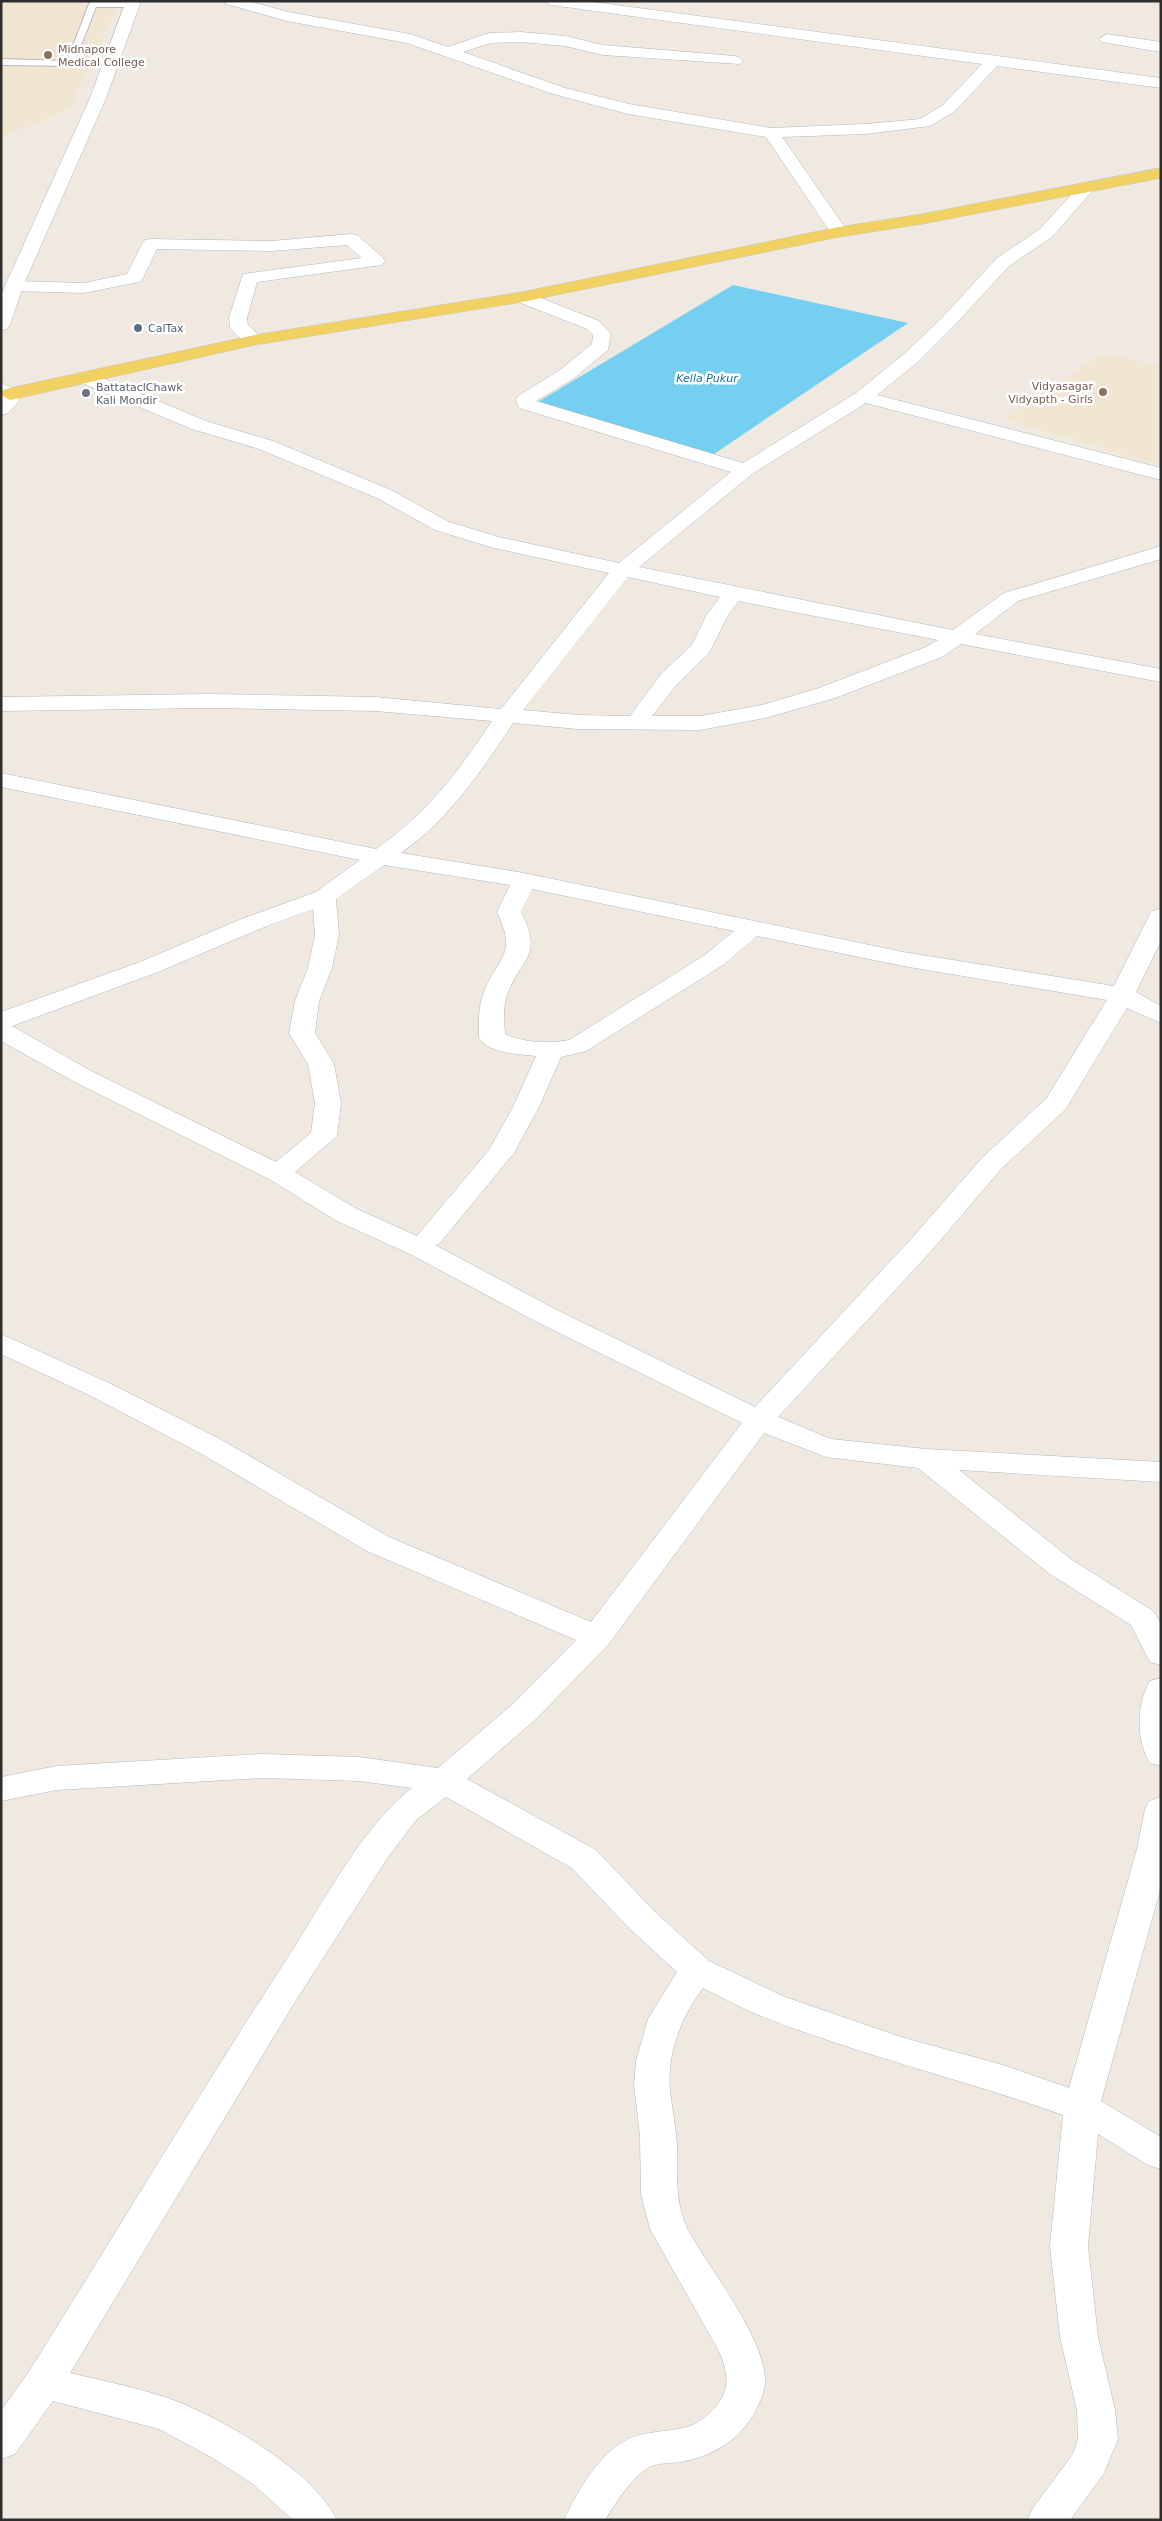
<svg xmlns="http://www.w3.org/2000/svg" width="1162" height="2521" font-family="'DejaVu Sans',sans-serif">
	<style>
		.education { fill: #f0e6d1 }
		.water { fill: #75cff0 }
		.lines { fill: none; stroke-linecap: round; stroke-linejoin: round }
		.lane-casing { stroke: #b4b7c1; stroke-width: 2 }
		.street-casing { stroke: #b4b7c1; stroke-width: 1 }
		.secondary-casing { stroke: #b4b7c1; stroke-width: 1 }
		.primary-casing { stroke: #c9c9c9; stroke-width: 1 }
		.lane { fill: #fff; fill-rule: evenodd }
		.street { fill: #fff; fill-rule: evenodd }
		.secondary { fill: #fff; fill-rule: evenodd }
		.primary { fill: #f2d163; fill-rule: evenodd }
		.education-dot { fill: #8d6e63; stroke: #fff; stroke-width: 2 }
		.service-dot { fill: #5c6f8a; stroke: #fff; stroke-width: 2 }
		.worship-dot { fill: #6b7280; stroke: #fff; stroke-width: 2 }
		.labels { text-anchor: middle; stroke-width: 5; stroke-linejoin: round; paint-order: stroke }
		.far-education-label { font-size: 11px; fill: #785e54; stroke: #fff; text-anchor: start }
		.far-service-label { font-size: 11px; fill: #4e5e75; stroke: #fff; text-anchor: start }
		.far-water-label { font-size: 11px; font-style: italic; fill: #0d6fa3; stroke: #fff }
		.far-worship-label { font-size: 11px; fill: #5b616d; stroke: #fff; text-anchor: start }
	</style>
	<rect width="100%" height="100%" fill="#efe9e1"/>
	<g class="education">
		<path d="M1 1H120L70 108 1 138Z"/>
		<path d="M1101 354 1161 365V465L1005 419Z"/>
	</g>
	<path class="water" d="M733 285 908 323 714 454 536 403Z"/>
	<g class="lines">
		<g class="lane-casing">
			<path id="lane" d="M93 1H133L137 4 133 7H96L73 66 1 65V59L67 61 89 4Z"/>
		</g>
		<g class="street-casing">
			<g id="street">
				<path d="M224 1H249L288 12 410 34 448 47 489 33 521 32 565 36 603 45 735 56 740 58 743 61 740 64 603 55 565 46 521 42 491 43 463 52 565 88 629 104 771 128 866 124 920 119 943 105 982 64 551 5 544 1H586L1161 78V88L997 66 955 111 930 126 866 134 782 137 848 232 845 236H833L766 137 628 114 553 94 407 43 287 21 226 4Z"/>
				<path d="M1107 34 1161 42V52L1102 42 1099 39Z"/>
				<path d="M1086 184 1092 185 1094 189 1052 237 1009 266 953 327 918 362 877 395 1161 468V480L866 403 752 474 639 567 953 630 1004 593 1161 546V559L1018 601 975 634 1161 669V682L961 644 942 657 835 698 765 718 700 730 578 729 513 723C481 772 449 819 401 853L524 873 903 952 1114 986 1149 916 1152 911 1161 909V941L1136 992 1161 1006V1023L1127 1008 1065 1110 1001 1169 932 1250 778 1417 831 1439 926 1449 1161 1462V1482L959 1470 1072 1560 1153 1611 1161 1623V1665L1150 1662 1131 1625 1050 1574 918 1468 826 1457 764 1433 608 1645 536 1719 467 1779 596 1850 654 1911 709 1961 785 1997 901 2037 1003 2065 1069 2088 1137 1849 1145 1809 1149 1801 1161 1797V1887L1101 2101 1161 2137V2169L1148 2165 1098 2134 1088 2246 1098 2337 1115 2410 1118 2439 1103 2475 1070 2520H1027L1033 2508 1073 2454 1078 2439 1077 2410 1060 2337 1050 2246 1063 2115C963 2079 859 2055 761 2016 741 2008 722 1997 703 1988 681 2018 667 2052 670 2090 672 2109 676 2127 677 2146 677 2173 675 2202 687 2228 706 2265 774 2348 764 2389 754 2428 724 2453 685 2461 674 2464 662 2462 652 2466 635 2472 615 2504 605 2520H564C577 2493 595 2460 621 2443 641 2430 665 2433 687 2427 703 2423 723 2403 726 2387 728 2375 724 2364 720 2353L650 2229 641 2194 640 2136 634 2084 636 2061 648 2019 677 1972 630 1929 572 1868 446 1797 416 1820 388 1857 293 2005 70 2373C107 2382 146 2389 181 2403 229 2423 314 2472 337 2520H293L253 2484 211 2457 159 2429 53 2401 15 2454 1 2459V2411L30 2370C117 2231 202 2089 292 1951 326 1898 363 1826 412 1788L359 1781 262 1778 57 1790 1 1801V1777L57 1766 262 1754 359 1757 438 1768 514 1703 576 1640 367 1551 200 1453 89 1395 1 1354V1334L109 1383 220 1439 389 1537 591 1622 742 1423 535 1321 410 1254 337 1221 269 1179 73 1081 1 1041V1012L140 962 244 918 316 892 360 860 1 787V773L376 849C428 813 457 773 492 721L375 711 208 708 1 711V697L208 694 375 697 501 709 609 573 494 548 435 530 377 498 259 449 192 429 77 381 75 377 77 373H91L206 421 273 441 391 490 449 522 499 537 619 563 731 472 519 408 516 400 518 396 560 370 592 344 593 335 587 329 516 301 513 297 516 293H528L599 321 611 334 608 350 574 378 536 401 743 463 856 393 904 354 941 319 997 258 1040 229 1080 185ZM628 577 720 597 706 616 692 645 662 673 630 716 578 715 523 710ZM738 601 938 640 926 647 819 688 762 705 700 716H652L678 683 709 653 727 617ZM384 865 510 885 497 912C519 957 496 957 483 995 478 1008 479 1024 479 1038 490 1054 519 1054 536 1056L513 1107 489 1150 417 1236 357 1209 295 1172 337 1136 341 1103 334 1064 315 1033 319 1001 332 968 339 935 336 899ZM532 889 734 931 705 955 569 1040C548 1044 524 1043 505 1034 504 1021 503 1007 507 995 521 957 544 957 521 912ZM313 909 315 935 308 968 295 1001 289 1033 308 1064 315 1103 311 1133 276 1162 91 1071 12 1026 158 972 262 928ZM757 936 903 966 1107 1000 1046 1099 983 1157 912 1238 755 1407 555 1309 435 1245 439 1244 514 1153 539 1107 561 1057 586 1051 723 965Z"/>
				<path d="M351 234 357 235 382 257 385 261 382 265 257 282 247 318 248 325 264 340 261 344C249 347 237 337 230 327L229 318 243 274 362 258 347 245 272 251 157 249 143 278 140 282 134 283 84 293 14 291 8 290 5 286 8 282 14 281 84 283 127 274 142 244 145 240 151 239 272 241Z"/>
				<path d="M1161 1678V1766L1150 1763C1136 1741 1136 1704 1150 1681Z"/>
			</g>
		</g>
		<g class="secondary-casing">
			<g id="secondary">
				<path d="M126 1H141L106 98 23 286 10 325 7 329 1 330V297L5 286 90 98Z"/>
				<path d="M1 383 17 390 19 401 8 413 1 415Z"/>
			</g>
		</g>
		<g class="primary-casing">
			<path id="primary" d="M1161 168V178L922 224 839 237 522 302 255 345 10 400 1 395 3 390 10 388 255 335 522 292 839 227 922 214Z"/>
		</g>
		<use href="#lane" class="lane"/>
		<use href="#street" class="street"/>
		<use href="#secondary" class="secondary"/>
		<use href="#primary" class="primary"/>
	</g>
	<g class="education-dot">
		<circle cx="48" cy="55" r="5"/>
		<circle cx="1103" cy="392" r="5"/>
	</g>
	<circle class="service-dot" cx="138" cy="328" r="5"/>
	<circle class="worship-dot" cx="86" cy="393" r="5"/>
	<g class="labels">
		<g class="far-education-label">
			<text x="58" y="53">Midnapore<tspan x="58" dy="13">Medical College</tspan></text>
			<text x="1093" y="390" text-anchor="end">Vidyasagar<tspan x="1093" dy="13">Vidyapth - Girls</tspan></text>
		</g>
		<g class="far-service-label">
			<text x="148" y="332">CalTax</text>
		</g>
		<g class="far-water-label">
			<text x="707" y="382">Kella Pukur</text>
		</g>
		<g class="far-worship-label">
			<text x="96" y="391">BattataclChawk<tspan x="96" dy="13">Kali Mondir</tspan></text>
		</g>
	</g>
	<rect width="1162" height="2521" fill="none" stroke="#2e2e2e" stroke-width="5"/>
</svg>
